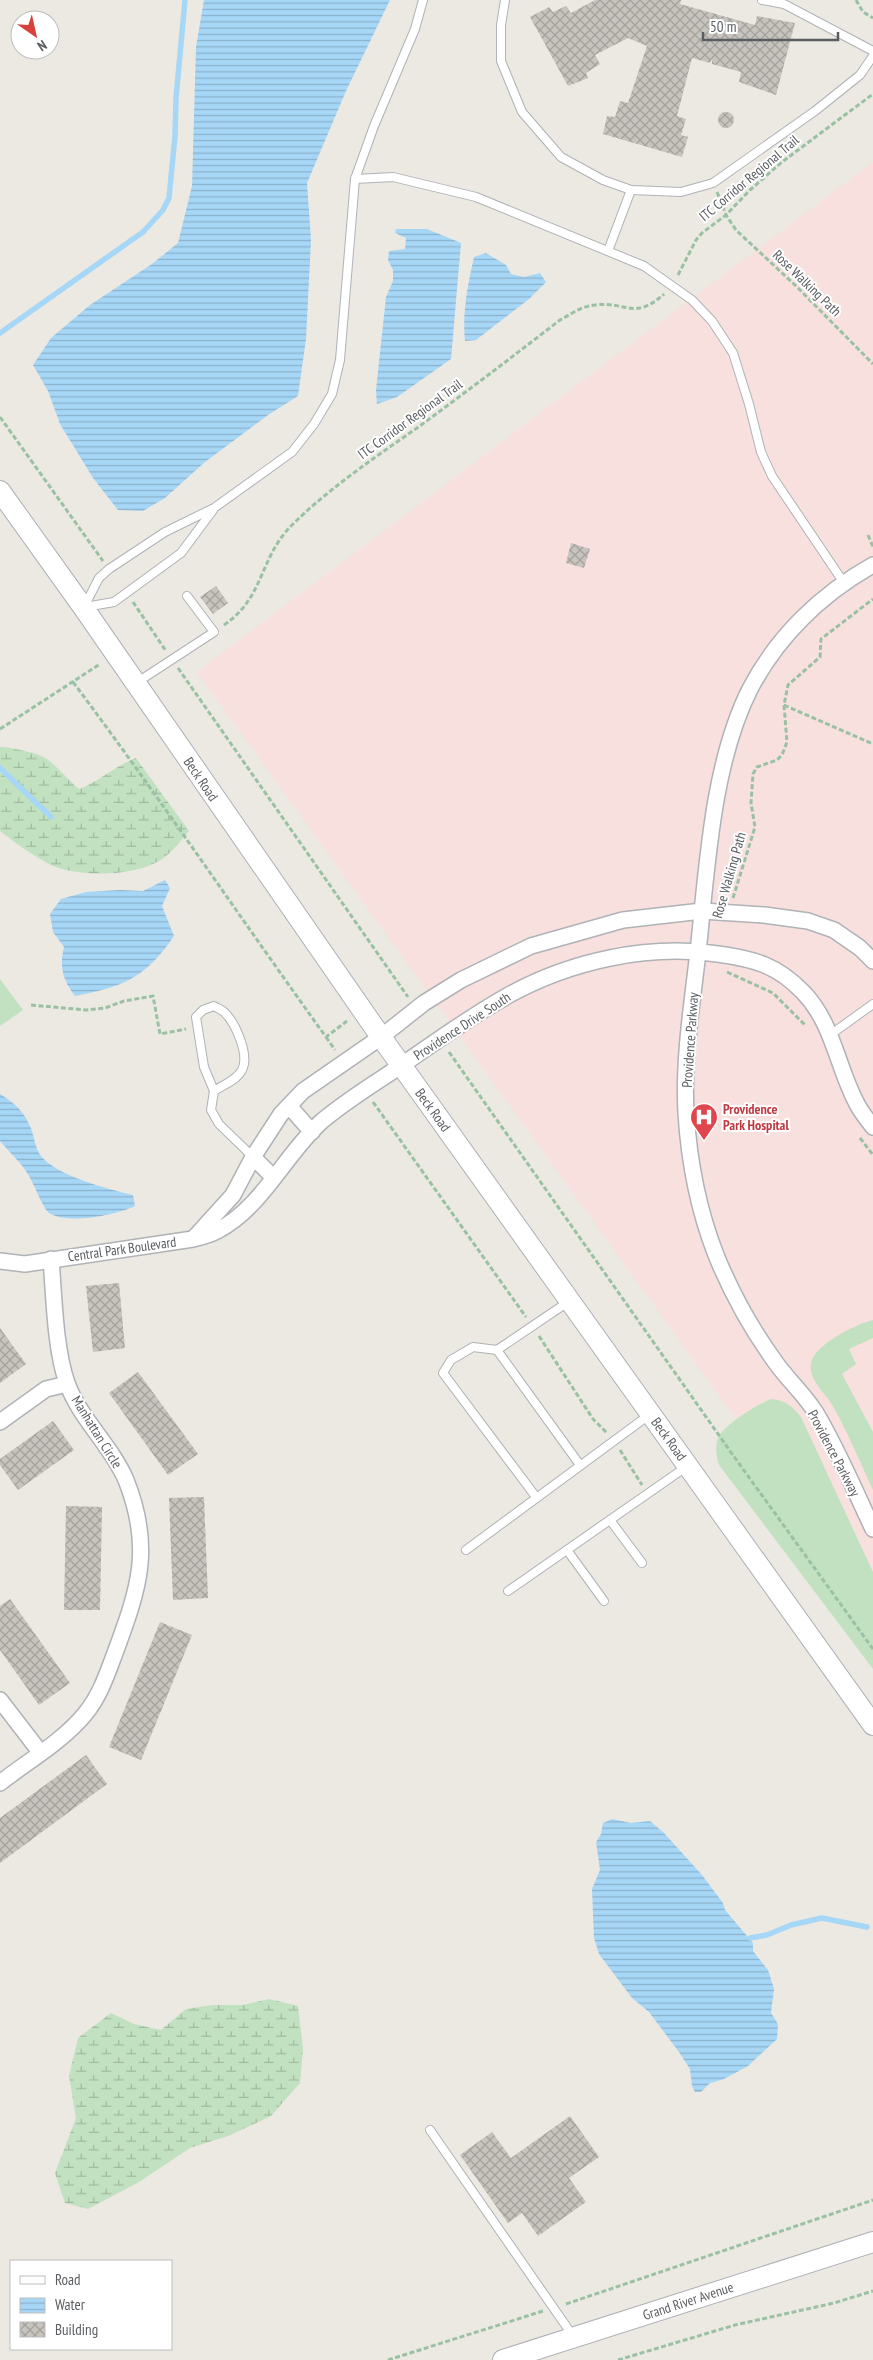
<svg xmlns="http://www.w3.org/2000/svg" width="873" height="2360" font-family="'PT Sans Narrow',sans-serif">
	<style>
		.medical { fill: #f8e0de }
		.grass { fill: #c2e1c0 }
		.wetland { fill: url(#wetland-marsh) }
		.water { fill: url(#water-rules) }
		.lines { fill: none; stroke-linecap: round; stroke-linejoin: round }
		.stream { stroke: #a7d7f6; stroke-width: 5.5 }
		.building { fill: url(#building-cross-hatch) }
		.lane-casing { stroke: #afb2b6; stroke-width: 10 }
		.street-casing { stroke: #afb2b6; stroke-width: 18 }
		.secondary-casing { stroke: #aeb1b6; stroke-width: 22 }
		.path { stroke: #9ac1a4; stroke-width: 3; stroke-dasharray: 5 2.5; stroke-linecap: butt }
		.lane { stroke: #fff; stroke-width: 8 }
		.street { stroke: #fff; stroke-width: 15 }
		.secondary { stroke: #fff; stroke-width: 20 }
		.labels { text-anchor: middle; stroke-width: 4; stroke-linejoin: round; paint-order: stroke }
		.street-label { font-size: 14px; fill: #5a5d61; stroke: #fff }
		.health-label { font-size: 14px; font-weight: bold; fill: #be3a42; stroke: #fff; text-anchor: start }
	</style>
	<defs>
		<pattern id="wetland-marsh" width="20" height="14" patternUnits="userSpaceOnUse" patternTransform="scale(1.25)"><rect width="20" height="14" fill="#c2e1c0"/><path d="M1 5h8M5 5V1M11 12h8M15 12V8" fill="none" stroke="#a1ba9f"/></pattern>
		<pattern id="water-rules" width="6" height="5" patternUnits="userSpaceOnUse" patternTransform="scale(1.25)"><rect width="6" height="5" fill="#a7d7f6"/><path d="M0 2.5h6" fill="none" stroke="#8bb2cb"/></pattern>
		<pattern id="building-cross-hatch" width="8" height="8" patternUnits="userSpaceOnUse" patternTransform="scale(1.25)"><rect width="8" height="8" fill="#c7c4be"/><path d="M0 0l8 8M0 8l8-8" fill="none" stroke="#a5a29e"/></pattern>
	</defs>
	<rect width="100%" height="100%" fill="#ebe9e2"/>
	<path class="medical" d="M873 162V1609L197 672Z"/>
	<g class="grass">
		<path d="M0 979 23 1010 0 1026Z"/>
		<path d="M873 1320V1338L849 1349 856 1364 842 1374 873 1432V1490C860 1462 848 1433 833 1406 825 1393 808 1379 811 1363 815 1344 856 1324 873 1320Z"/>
		<path d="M771 1399C785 1400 792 1406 801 1417L873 1572V1669L719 1465C716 1456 715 1447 718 1438 723 1425 758 1404 771 1399Z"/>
	</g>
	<g class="wetland">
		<path d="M0 747C10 747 39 753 47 759 58 767 68 780 79 789 100 781 115 766 136 758L189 831C182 839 175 849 166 856 142 877 79 878 51 865 34 856 15 843 0 831Z"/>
		<path d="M269 1999 298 2006 303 2049 300 2083 271 2116 228 2136 190 2148 139 2182 88 2209 65 2203 55 2173 76 2118 69 2076 78 2038 111 2013 134 2024 161 2030 186 2009 212 2005H243Z"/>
	</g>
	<g class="water">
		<path d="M204 0H390L346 91 307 183 311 240 306 339 298 396 268 415 205 462 165 498 143 511 118 510 93 478 60 424 48 391 33 365 51 338 90 305 152 264 178 243 192 186 196 47Z"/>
		<path d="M396 229H427L461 243 451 359 397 397 377 404 376 390 386 297 393 281V270L388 260 389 251 405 249 406 238 395 233Z"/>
		<path d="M486 253 506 265 511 274 524 277 540 273 546 282 529 299 476 340 465 341C462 313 468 284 474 257Z"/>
		<path d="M165 880 170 888 162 906 174 936C146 978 122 987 75 996 63 980 59 967 64 947L53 932 50 914 61 899 86 892 120 890 143 891Z"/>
		<path d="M0 1094C12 1101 23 1110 29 1124 34 1133 34 1144 39 1153 52 1175 108 1189 133 1195L135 1206C116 1215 68 1225 49 1213 43 1208 34 1184 29 1176 22 1163 10 1153 0 1141Z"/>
		<path d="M612 1819 631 1823 650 1821 664 1833 702 1875 723 1903 725 1910 753 1943V1951L768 1970 774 1989 771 2013 778 2024 777 2039 748 2066 724 2079 710 2083 701 2092H695L692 2086 690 2069 679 2052 649 2012 632 1998 599 1954 594 1938 592 1889 600 1870 596 1842 601 1834 603 1823Z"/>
	</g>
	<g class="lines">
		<g class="stream">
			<path d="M0 333 143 232 163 210 169 198 175 136 176 98 185 0"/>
			<path d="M0 768 51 817"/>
			<path d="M750 1938 767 1935 791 1925 822 1918 867 1927"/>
		</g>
	</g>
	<g class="building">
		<path d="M595 0H681L680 4 755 25 757 16 795 23 776 95 739 82 741 72 712 64V59L710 63 692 58 677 116 686 119 681 135 688 137 682 157 603 134 607 116 615 117 620 101 628 103 647 46 628 38 595 55 600 64 586 73 588 78 568 86 530 17 549 7 553 12 566 6 571 13Z"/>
		<circle cx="726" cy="120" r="8"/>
		<path d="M571 543 590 549 584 568 566 563Z"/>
		<path d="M216 586 228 603 213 614 200 597Z"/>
		<path d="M119 1283 125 1348 93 1352 86 1286Z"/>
		<path d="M0 1328 26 1364 0 1383Z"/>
		<path d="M138 1372 198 1454 168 1475 109 1393Z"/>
		<path d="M53 1421 74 1450 18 1490 0 1465V1459Z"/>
		<path d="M204 1497 208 1598 173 1600 169 1498Z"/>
		<path d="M66 1506 102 1507 100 1610H64Z"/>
		<path d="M10 1599 70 1683 39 1705 0 1650V1606Z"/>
		<path d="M160 1622 192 1635 141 1760 109 1747Z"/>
		<path d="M86 1755 107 1784 0 1863V1818Z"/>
		<path d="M570 2116 599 2157 569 2178 586 2202 538 2236 522 2213 508 2223 460 2155 492 2132 511 2158Z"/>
	</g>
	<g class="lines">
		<g class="lane-casing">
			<g id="lane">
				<path d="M505 0 501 25V61L522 112 561 157 603 180 631 190 681 192 713 183 815 111 860 75 873 56"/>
				<path d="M762 0 784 4 873 51"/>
				<path d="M355 179 393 177 476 197 644 266 692 300 712 321 733 353 749 404 761 452 772 476 844 583"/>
				<path d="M608 251 631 190"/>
				<path d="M85 605 99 578 109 569 165 532 214 508 292 452 314 424 332 394 340 360 355 179 374 126 415 29 423 0"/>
				<path d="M85 607 114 602 181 553 213 510"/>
				<path d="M136 683 214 632 187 596"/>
				<path d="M830 1035 873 1004"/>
				<path d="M214 1091C223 1085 237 1080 242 1070 250 1055 235 1022 224 1012 222 1010 217 1008 214 1006L203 1010 196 1017 204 1067 214 1091 211 1110 219 1124 253 1157"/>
				<path d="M497 1350 580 1465"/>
				<path d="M536 1497 443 1373 451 1360 473 1347 497 1350 568 1302"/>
				<path d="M610 1520 642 1563"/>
				<path d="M466 1550 649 1415"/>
				<path d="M567 1550 604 1601"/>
				<path d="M508 1591 686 1467"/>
				<path d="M430 2130 573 2336"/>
			</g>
		</g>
		<g class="street-casing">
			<g id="street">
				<path d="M873 565C821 594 777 637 750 689 712 764 707 869 698 952 692 1005 683 1059 686 1113 689 1161 698 1209 716 1255 731 1292 752 1330 776 1363 788 1380 805 1395 816 1413 838 1450 855 1491 873 1529"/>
				<path d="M289 1106 312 1132"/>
				<path d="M253 1157 273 1177"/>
				<path d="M194 1238 233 1195 253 1157 281 1114 303 1091 381 1037 424 1003 461 980 531 946 623 920 702 911 764 915 808 921 834 930 860 948 873 961"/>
				<path d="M0 1261 25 1264 193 1239C201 1237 210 1235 217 1231 263 1207 285 1154 322 1121 348 1099 377 1082 405 1063 438 1040 471 1016 507 996 570 961 647 944 718 954 754 959 777 965 803 992 833 1023 837 1066 856 1102 860 1111 867 1119 873 1127"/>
				<path d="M0 1422 46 1389 67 1384"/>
				<path d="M0 1700 40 1752"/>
				<path d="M0 1783C28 1761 63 1741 85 1714 100 1696 107 1674 115 1653 139 1588 153 1548 126 1480 111 1445 80 1419 67 1383 55 1349 54 1296 51 1259"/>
			</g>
		</g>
		<g class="secondary-casing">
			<g id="secondary">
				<path d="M0 491 83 607 381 1037 873 1725"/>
				<path d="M503 2360 873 2242"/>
			</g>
		</g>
		<g class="path">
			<path d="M856 0 863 12 873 18"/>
			<path d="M717 192 726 215 736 230 797 287 873 364"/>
			<path d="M678 275 696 240 702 233 726 215 750 190 782 162 873 94"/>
			<path d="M0 417 103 561"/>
			<path d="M868 535 873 547"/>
			<path d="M133 602 166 651"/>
			<path d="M224 625C264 598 259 559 291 526 328 489 374 458 417 428 465 393 512 357 560 320 571 314 582 306 595 305 627 301 634 321 664 294"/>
			<path d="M178 668 408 997"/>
			<path d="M73 682C160 798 241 919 326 1037L347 1021"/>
			<path d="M784 705 873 744"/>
			<path d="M0 729 100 664"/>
			<path d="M733 898 755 827 751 803 753 774 757 767 777 760 782 755 787 742 784 705 788 685 820 657 821 639 873 599"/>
			<path d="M727 972 773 993 805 1025"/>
			<path d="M31 1005 86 1010 105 1008 124 1001 153 996 160 1034 186 1029"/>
			<path d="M326 1037 335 1050"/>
			<path d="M449 1052 735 1458 873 1649"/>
			<path d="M373 1102 526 1317"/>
			<path d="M860 1138 873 1155"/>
			<path d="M539 1336 593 1419 607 1433"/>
			<path d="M620 1450 642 1485"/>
			<path d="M566 2304 873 2200"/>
			<path d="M388 2360 543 2311"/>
			<path d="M618 2360 735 2325 834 2303 873 2291"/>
		</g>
		<use href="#lane" class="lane"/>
		<use href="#street" class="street"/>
		<use href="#secondary" class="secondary"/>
	</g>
	<defs>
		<g id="hospital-pin" transform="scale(1.4375)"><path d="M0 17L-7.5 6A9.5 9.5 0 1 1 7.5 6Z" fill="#e0444e" stroke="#fff"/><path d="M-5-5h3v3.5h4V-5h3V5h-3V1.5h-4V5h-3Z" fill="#fff"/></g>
	</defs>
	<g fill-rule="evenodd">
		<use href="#hospital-pin" x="704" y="1117"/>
	</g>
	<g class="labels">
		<g class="street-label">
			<text transform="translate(749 178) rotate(-40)" y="5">ITC Corridor Regional Trail</text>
			<text transform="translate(807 283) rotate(44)" y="5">Rose Walking Path</text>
			<text transform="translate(410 419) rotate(-36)" y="5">ITC Corridor Regional Trail</text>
			<text transform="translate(201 779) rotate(56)" y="5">Beck Road</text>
			<text transform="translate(729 875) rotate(-74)" y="5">Rose Walking Path</text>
			<text transform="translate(462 1026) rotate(-33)" y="5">Providence Drive South</text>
			<text transform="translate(690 1040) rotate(-86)" y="5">Providence Parkway</text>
			<text transform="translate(433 1110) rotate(54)" y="5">Beck Road</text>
			<text transform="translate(122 1249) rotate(-8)" y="5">Central Park Boulevard</text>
			<text transform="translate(97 1432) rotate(58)" y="5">Manhattan Circle</text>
			<text transform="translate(669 1439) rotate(54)" y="5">Beck Road</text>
			<text transform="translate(834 1453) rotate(62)" y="5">Providence Parkway</text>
			<text transform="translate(688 2301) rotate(-18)" y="5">Grand River Avenue</text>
		</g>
		<g class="health-label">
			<text x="723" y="1114">Providence<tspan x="723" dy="16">Park Hospital</tspan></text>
		</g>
	</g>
	<rect x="10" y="2260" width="162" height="90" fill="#ffffff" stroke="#bdbec0"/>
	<rect x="20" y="2276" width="25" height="8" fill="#ffffff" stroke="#bdbec0"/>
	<text x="55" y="2285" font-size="15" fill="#5a5d61">Road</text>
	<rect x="20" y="2298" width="25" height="15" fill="url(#water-rules)" stroke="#bdbec0"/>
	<text x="55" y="2310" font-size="15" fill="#5a5d61">Water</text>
	<rect x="20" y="2322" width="25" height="15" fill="url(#building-cross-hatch)" stroke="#bdbec0"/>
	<text x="55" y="2335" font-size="15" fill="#5a5d61">Building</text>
	<g transform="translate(35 35) rotate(146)"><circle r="24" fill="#ffffff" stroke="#bdbec0"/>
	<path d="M0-4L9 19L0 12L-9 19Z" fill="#d7423d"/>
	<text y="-8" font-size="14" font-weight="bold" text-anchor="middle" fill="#5a5d61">N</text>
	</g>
	<path d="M703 32v8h135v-8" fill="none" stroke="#5a5d61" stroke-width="2.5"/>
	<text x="710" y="32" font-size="15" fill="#5a5d61" stroke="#ffffff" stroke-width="4" paint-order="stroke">50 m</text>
</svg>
